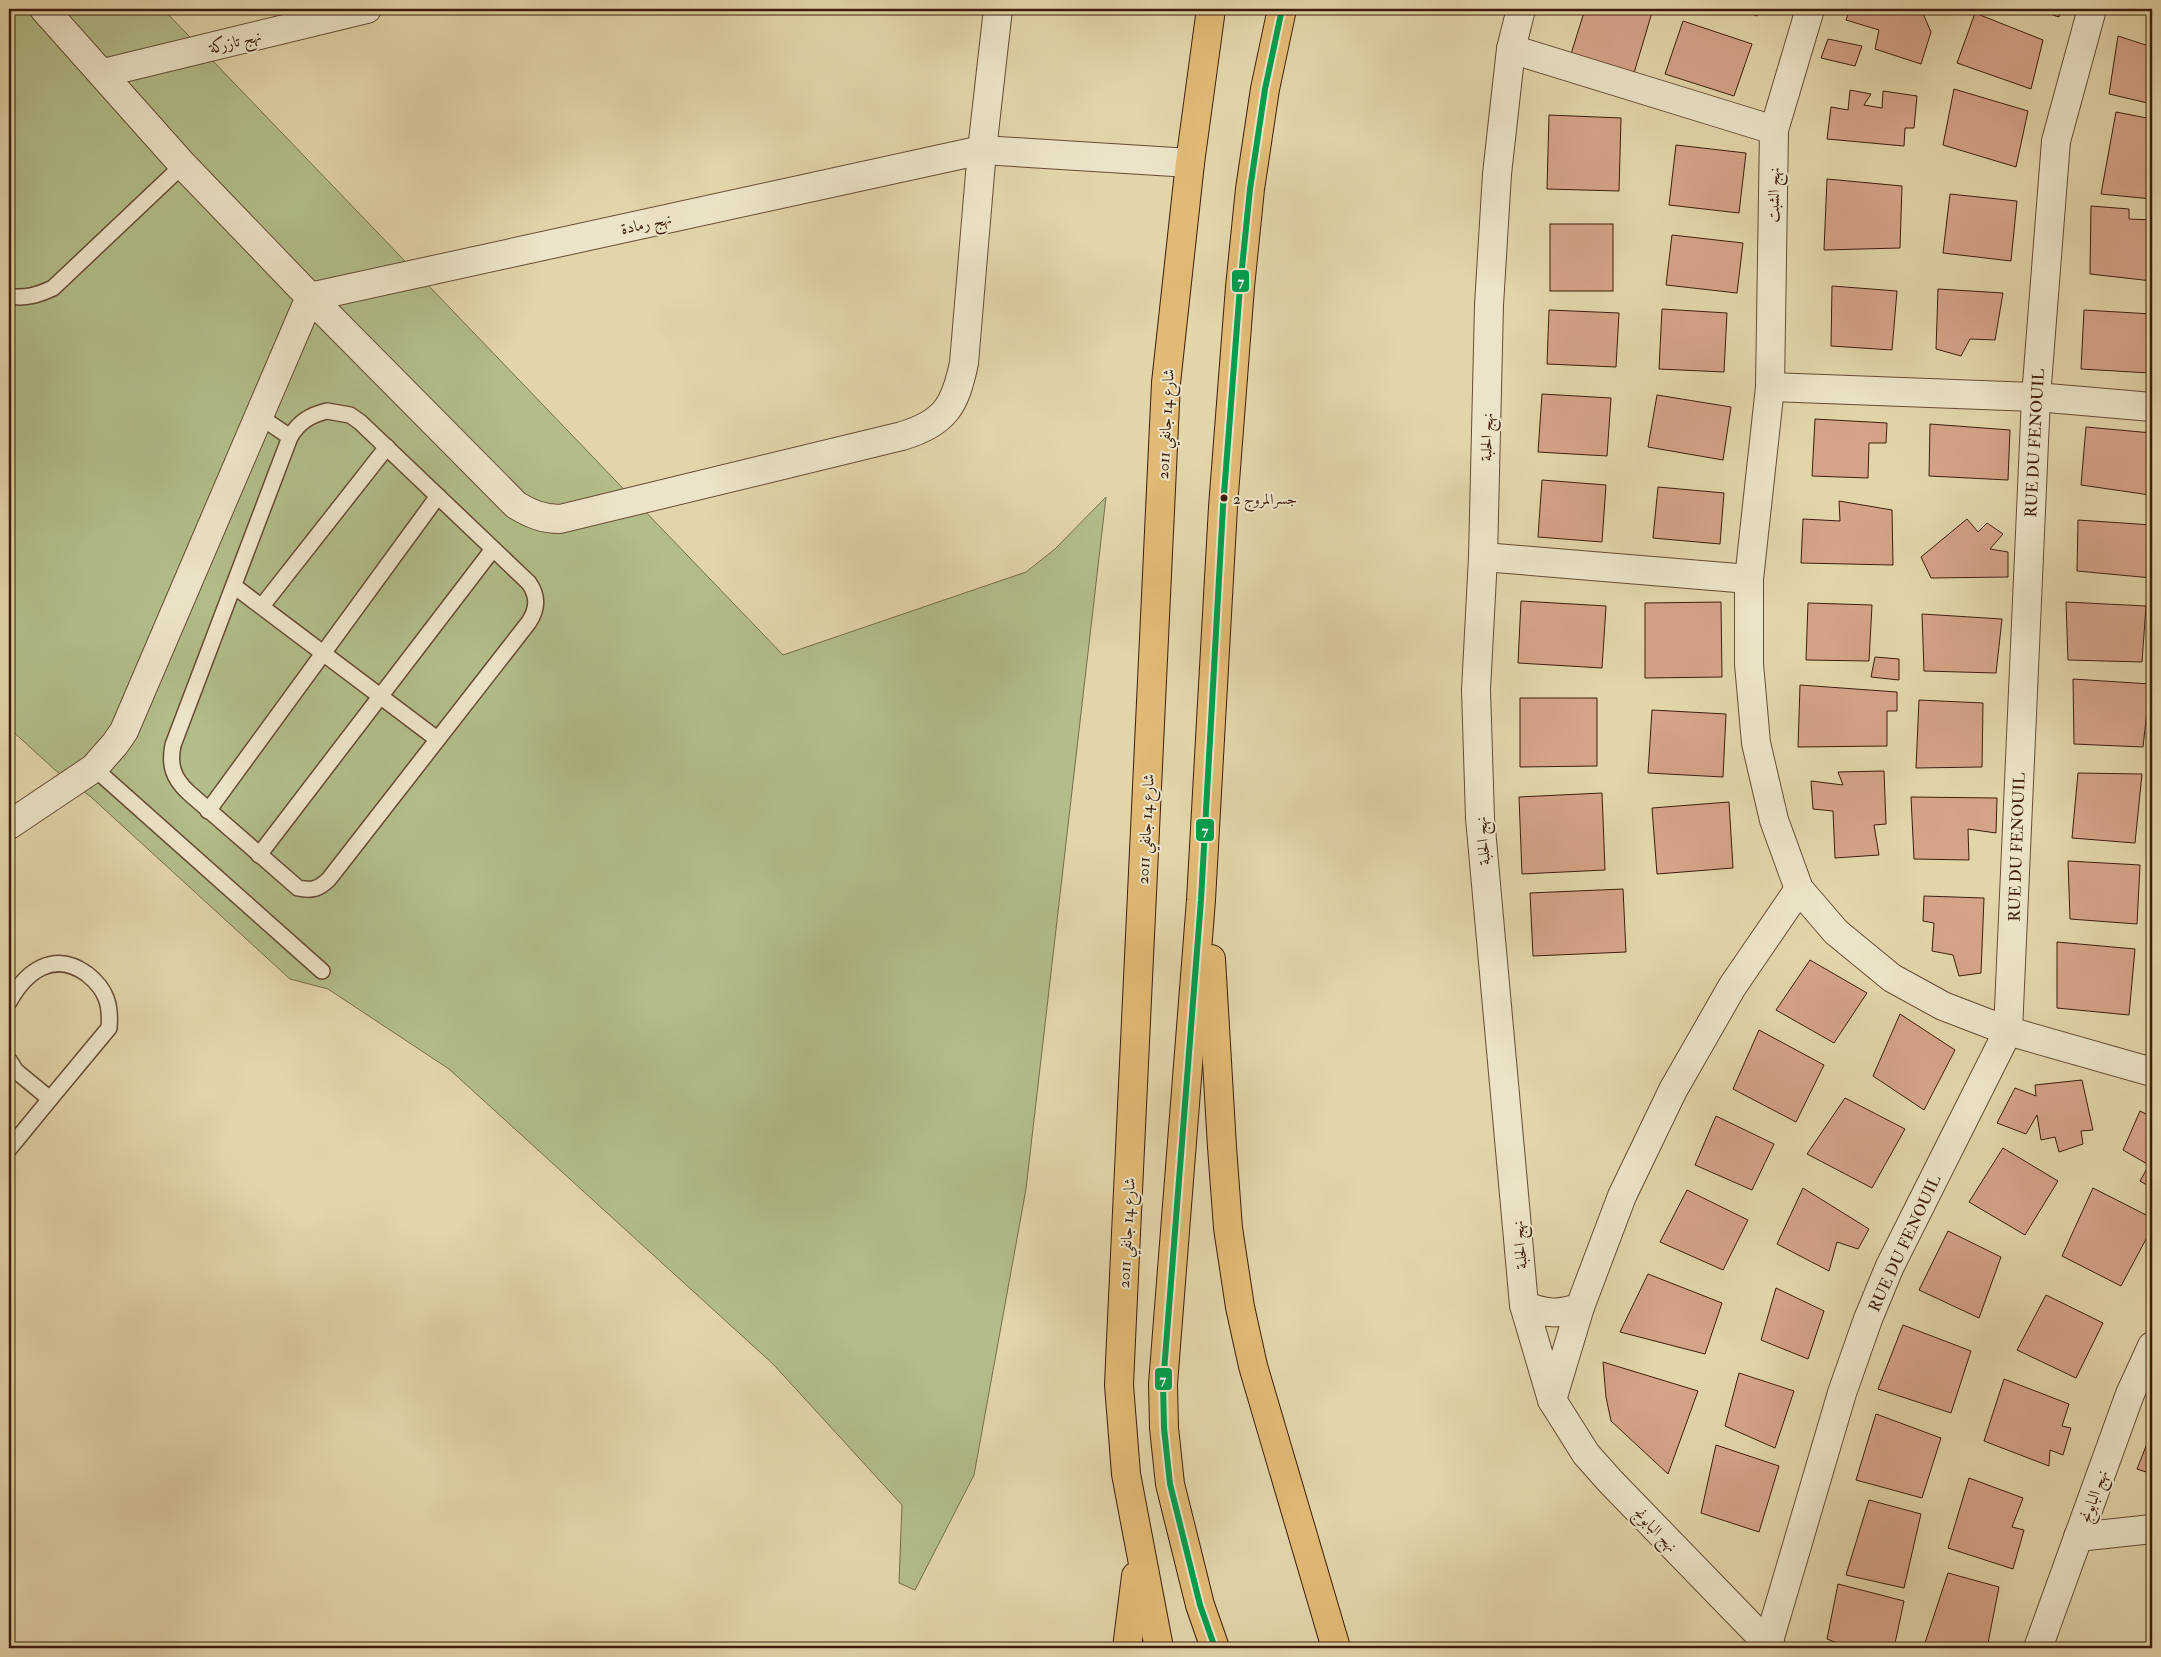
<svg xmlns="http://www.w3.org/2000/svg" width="2161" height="1657" font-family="'IM FELL Double Pica',Amiri,serif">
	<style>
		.green { fill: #b2bd8a; stroke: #786d4a }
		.building { fill: #d5a388; stroke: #3e1d0b }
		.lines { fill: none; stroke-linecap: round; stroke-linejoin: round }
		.lane-casing { stroke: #674b33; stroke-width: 18 }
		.street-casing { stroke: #674b33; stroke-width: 30 }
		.highway-casing { stroke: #3e1d0b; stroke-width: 30 }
		.lane { stroke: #ece4c8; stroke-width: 15 }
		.street { stroke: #ece4c8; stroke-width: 28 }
		.highway { stroke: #e1ba75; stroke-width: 28 }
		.bus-1-casing { stroke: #ece4c8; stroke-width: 10 }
		.bus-1 { stroke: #039f4e; stroke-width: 6 }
		.bus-dot { fill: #3e1d0b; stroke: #ece4c8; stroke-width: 2 }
		.labels { text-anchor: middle; stroke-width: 4; stroke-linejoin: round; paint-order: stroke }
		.bus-label { font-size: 15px; fill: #3e1d0b; stroke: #ece4c8; text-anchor: start }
		.street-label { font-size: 16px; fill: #3e1d0b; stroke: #ece4c8 }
		.line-badge { stroke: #ece4c8; stroke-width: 2 }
		.badge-label { font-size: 14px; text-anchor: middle; font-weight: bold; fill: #fff }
	</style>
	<rect width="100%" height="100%" fill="#e2d5aa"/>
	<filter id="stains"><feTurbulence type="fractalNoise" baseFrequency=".004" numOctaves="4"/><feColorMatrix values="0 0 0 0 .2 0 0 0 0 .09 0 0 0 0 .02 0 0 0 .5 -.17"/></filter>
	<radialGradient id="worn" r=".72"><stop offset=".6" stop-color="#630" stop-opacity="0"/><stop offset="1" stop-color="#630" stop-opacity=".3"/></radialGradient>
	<path class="green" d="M9 9H163L783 655 1026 572 1055 549 1106 497 1026 1189 974 1475 915 1590 899 1583 902 1505 773 1364 449 1069 328 989 290 979 91 797 55 770 9 728Z"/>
	<g class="building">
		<path d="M1585 9H1653L1634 73 1571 54Z"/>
		<path d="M1740 9H1760L1757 16Z"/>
		<path d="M1850 9H1921L1931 32 1921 64 1875 49 1879 30 1846 20Z"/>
		<path d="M2035 9H2061L2059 17Z"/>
		<path d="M1975 13 2043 40 2031 89 1957 63Z"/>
		<path d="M1683 21 1752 44 1734 96 1665 74Z"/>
		<path d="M2118 36 2152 47V104L2109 94Z"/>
		<path d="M1828 39 1862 46 1855 66 1821 58Z"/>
		<path d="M1954 89 2028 111 2016 167 1943 145Z"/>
		<path d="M1850 90 1871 94 1864 105 1882 108 1883 91 1917 96 1914 128H1905L1904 146 1827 139 1831 107 1848 110Z"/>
		<path d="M2116 112 2152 119V199L2101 194Z"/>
		<path d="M1549 115 1621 118 1619 191 1547 189Z"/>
		<path d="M1676 145 1746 153 1739 213 1669 205Z"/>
		<path d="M1827 179 1902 186 1900 248 1824 250Z"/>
		<path d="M1950 194 2017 201 2011 261 1943 253Z"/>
		<path d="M2091 206 2129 209V219L2152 220V281L2090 274Z"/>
		<rect x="1550" y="224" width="63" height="67"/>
		<path d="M1672 235 1743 243 1737 293 1666 285Z"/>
		<path d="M1832 286 1897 291 1892 350 1831 346Z"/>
		<path d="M1938 289 2003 293 1995 340 1970 339 1961 356 1936 349Z"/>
		<path d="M1662 309 1727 313 1724 372 1659 369Z"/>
		<path d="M1549 310 1619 313 1616 367 1547 364Z"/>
		<path d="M2084 310 2152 314 2150 373 2081 369Z"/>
		<path d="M1542 394 1611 398 1607 456 1538 452Z"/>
		<path d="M1657 395 1731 407 1723 460 1648 447Z"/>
		<path d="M1815 419 1887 423 1886 443H1869L1868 478 1812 476Z"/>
		<path d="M1930 424 2010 430 2008 480 1929 476Z"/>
		<path d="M2086 427 2152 433V479L2150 495 2081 485Z"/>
		<path d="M1542 480 1606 485 1602 542 1538 537Z"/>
		<path d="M1658 487 1724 493 1720 544 1653 538Z"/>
		<path d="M1839 501 1892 510 1893 565 1801 563 1803 519 1840 521Z"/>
		<path d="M1967 519 1978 532 1987 523 2003 534 1990 549 2008 552V577L1931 578 1921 557Z"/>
		<path d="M2078 520 2152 525V578L2077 571Z"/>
		<path d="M1521 601 1606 606 1602 668 1518 663Z"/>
		<path d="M1721 602 1722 677 1645 678V603Z"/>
		<path d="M2066 602 2146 606 2142 662 2068 660Z"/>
		<path d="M1808 603 1872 605 1869 661 1806 660Z"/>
		<path d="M1922 614 2002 619 1996 673 1924 671Z"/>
		<path d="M1875 657 1899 659V680L1871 677Z"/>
		<path d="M2073 679 2150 684 2143 747 2074 744Z"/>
		<path d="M1800 685 1897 692V711H1887V746L1798 747Z"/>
		<path d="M1520 698H1597V766L1520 767Z"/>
		<path d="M1919 700 1983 703 1982 767 1916 768Z"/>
		<path d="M1652 710 1726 714 1723 777 1648 773Z"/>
		<path d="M1884 771 1886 824 1874 825 1879 855 1835 858 1833 811 1813 809 1811 781 1843 785 1838 772Z"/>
		<path d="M2078 773 2142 774 2135 843 2072 838Z"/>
		<path d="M1602 793 1605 870 1522 874 1519 797Z"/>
		<path d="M1911 797 1997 798 1996 833 1968 829 1969 860 1914 859Z"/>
		<path d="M1729 802 1733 868 1657 874 1652 808Z"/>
		<path d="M2068 861 2140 865 2137 924 2070 919Z"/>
		<path d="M1623 889 1626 952 1533 956 1530 893Z"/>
		<path d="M1924 896 1984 898 1981 973 1959 976 1953 955 1932 951 1934 923 1923 921Z"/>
		<path d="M2057 942 2135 949 2129 1015 2057 1008Z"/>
		<path d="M1810 960 1867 993 1834 1043 1776 1010Z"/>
		<path d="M1900 1014 1955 1050 1924 1110 1873 1076Z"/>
		<path d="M1759 1030 1824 1065 1796 1122 1733 1089Z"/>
		<path d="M2082 1080 2093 1130 2081 1131 2083 1144 2059 1152 2055 1137 2041 1140 2037 1115 2026 1134 1997 1123 2015 1088 2036 1096 2035 1085Z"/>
		<path d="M1845 1098 1905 1129 1872 1188 1807 1154Z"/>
		<path d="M2140 1111 2152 1117V1188L2140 1181 2149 1165 2123 1150Z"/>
		<path d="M1716 1116 1774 1144 1752 1190 1695 1165Z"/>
		<path d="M2003 1148 2058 1181 2025 1235 1969 1202Z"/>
		<path d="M1803 1188 1869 1229 1858 1249 1837 1242 1829 1271 1777 1244Z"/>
		<path d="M2093 1188 2152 1218V1228L2121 1286 2062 1256Z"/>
		<path d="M1687 1190 1748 1220 1723 1270 1660 1242Z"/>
		<path d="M1948 1231 2001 1257 1979 1318 1919 1290Z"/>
		<path d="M1648 1274 1722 1303 1705 1354 1620 1332Z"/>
		<path d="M1776 1288 1824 1311 1808 1359 1761 1340Z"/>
		<path d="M2046 1295 2103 1323 2076 1378 2017 1350Z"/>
		<path d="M1903 1325 1971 1351 1951 1413 1878 1389Z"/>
		<path d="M1603 1362 1698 1391 1668 1474 1611 1421 1606 1397Z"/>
		<path d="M1739 1373 1794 1391 1775 1448 1725 1426Z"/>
		<path d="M2004 1379 2069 1404 2062 1426 2071 1428 2063 1455 2050 1450 2049 1466 1984 1441Z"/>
		<path d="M1876 1414 1941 1438 1922 1498 1856 1480Z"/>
		<path d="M2152 1431V1474L2137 1469Z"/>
		<path d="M1716 1445 1779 1466 1759 1532 1701 1513Z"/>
		<path d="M1969 1478 2023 1498 2012 1527 2024 1530 2013 1569 1948 1548Z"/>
		<path d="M1869 1500 1921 1514 1904 1588 1846 1575Z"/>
		<path d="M1948 1573 1999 1587 1987 1648H1934L1924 1646Z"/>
		<path d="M1838 1584 1904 1601 1894 1648H1840V1644L1827 1639Z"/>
	</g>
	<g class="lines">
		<g class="lane-casing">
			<g id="lane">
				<path d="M9 296C25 299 38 295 53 288L183 165"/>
				<path d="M327 411 350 415 360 422 529 583C538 596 538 608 529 622L329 879C319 889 312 891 298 888L188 792C173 778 169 765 173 745L290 437C299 422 310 415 327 411Z"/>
				<path d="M259 416 290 437"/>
				<path d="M234 586 437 739"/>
				<path d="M262 606 387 447"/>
				<path d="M94 768 322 971"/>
				<path d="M208 811 438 496"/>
				<path d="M259 855 493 549"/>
				<path d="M9 1002C26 971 54 950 87 974 106 989 111 1004 109 1028L50 1099 16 1071 9 1060"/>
				<path d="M9 1149 50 1099"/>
			</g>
		</g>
		<g class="street-casing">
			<g id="street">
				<path d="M44 9 183 165 310 297 516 505C531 514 543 519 560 519L902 436C945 423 955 406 964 363L982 150 998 9"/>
				<path d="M1521 9 1511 49 1497 174 1489 305 1483 557 1476 690 1480 818 1524 1305 1552 1400 1586 1454 1610 1481 1772 1648"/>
				<path d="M1810 9 1774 130 1770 387 1749 579V664L1756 743 1774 820 1799 889 1836 932 1892 978 1943 1006 2008 1031 2152 1072"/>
				<path d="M1511 49 1774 130"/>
				<path d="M103 73 367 9"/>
				<path d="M1770 387 2036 397 2152 407"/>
				<path d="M1483 557 1749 579"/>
				<path d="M9 825 94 768 115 744 124 731 310 297 982 150 1190 163"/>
				<path d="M1524 1305C1544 1314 1560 1315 1580 1307"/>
				<path d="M1552 1400 1580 1307 1622 1196 1673 1090 1732 987 1799 889"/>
				<path d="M2078 1537 2152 1529"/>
				<path d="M1768 1644 1842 1393 1868 1319 1890 1266 2008 1031 2036 397 2056 141 2092 9"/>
				<path d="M2038 1648 2130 1394 2152 1346"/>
			</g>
		</g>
		<g class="highway-casing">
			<g id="highway">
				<path d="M1211 959 1222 1147 1228 1228 1240 1307 1253 1366 1336 1648"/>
				<path d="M1127 1648 1136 1576"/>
				<path d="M1159 1648 1126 1474 1119 1385 1121 1340 1166 383 1190 163 1211 9"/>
				<path d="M1215 1648 1200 1605 1170 1484 1164 1428 1163 1384 1201 900 1223 507 1240 287 1250 189 1265 89 1282 9"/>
			</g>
		</g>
		<use href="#lane" class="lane"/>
		<use href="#street" class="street"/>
		<use href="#highway" class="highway"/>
		<g class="bus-1-casing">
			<path id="bus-1" d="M1215 1648 1200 1605 1170 1484 1164 1428 1163 1384 1201 900 1223 507 1240 287 1250 189 1265 89 1282 9"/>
		</g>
		<use href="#bus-1" class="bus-1"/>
	</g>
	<circle class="bus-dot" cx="1224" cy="498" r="4.5"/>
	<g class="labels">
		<g class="bus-label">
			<text x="1233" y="504">جسرالمروج 2</text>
		</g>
		<g class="street-label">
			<text transform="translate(235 41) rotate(-14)" y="6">نهج تازركة</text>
			<text transform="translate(1773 195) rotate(-89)" y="6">نهج الشبت</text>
			<text transform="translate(646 223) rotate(-12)" y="6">نهج رمادة</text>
			<text transform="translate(1165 424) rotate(-87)" y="6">شارع 14 جانفي 2011</text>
			<text transform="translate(1486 437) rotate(-88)" y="6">نهج الحلبة</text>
			<text transform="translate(2034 443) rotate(-87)" y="6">RUE DU FENOUIL</text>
			<text transform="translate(1145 829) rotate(-87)" y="6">شارع 14 جانفي 2011</text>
			<text transform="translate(1482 841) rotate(-95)" y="6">نهج الحلبة</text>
			<text transform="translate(2016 847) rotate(-88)" y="6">RUE DU FENOUIL</text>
			<text transform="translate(1126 1233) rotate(-87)" y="6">شارع 14 جانفي 2011</text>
			<text transform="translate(1904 1243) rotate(-65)" y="6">RUE DU FENOUIL</text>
			<text transform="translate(1519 1245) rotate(-95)" y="6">نهج الحلبة</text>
			<text transform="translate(2093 1496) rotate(-70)" y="6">نهج البابونج</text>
			<text transform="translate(1656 1529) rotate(46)" y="6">نهج البابونج</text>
		</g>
	</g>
	<g class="line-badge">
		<rect x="1231" y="269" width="19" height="24" rx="5" fill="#039f4e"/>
		<rect x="1195" y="818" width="20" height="24" rx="5" fill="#039f4e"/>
		<rect x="1154" y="1367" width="19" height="24" rx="5" fill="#039f4e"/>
	</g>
	<g class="badge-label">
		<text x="1241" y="286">7</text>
		<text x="1205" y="835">7</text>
		<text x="1163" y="1384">7</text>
	</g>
	<rect width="2161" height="1657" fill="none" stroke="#e2d5aa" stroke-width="30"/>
	<rect x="10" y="10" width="2141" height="1637" fill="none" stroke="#3e1d0b" stroke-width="2.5"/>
	<rect x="15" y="15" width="2131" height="1627" fill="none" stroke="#3e1d0b"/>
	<rect width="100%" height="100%" filter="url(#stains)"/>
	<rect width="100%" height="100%" fill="url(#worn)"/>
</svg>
